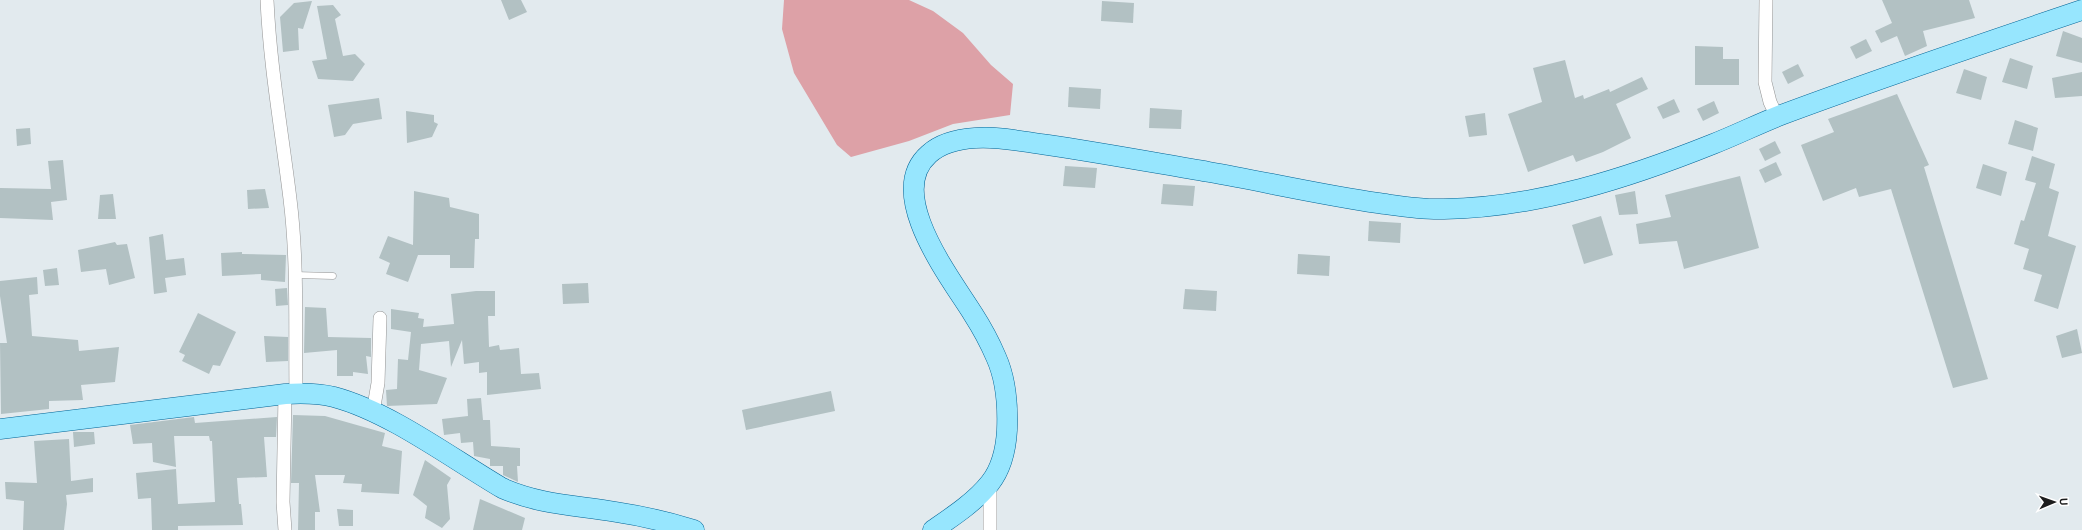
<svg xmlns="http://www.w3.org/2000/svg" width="2082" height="530" font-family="Ubuntu,sans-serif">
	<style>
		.water { fill: #dda1a7 }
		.building { fill: #b2c1c3 }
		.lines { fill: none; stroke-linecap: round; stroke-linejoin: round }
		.service-casing { stroke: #949494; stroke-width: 7 }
		.minor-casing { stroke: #949494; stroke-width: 14 }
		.primary-casing { stroke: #006395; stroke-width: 21 }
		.service { stroke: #fff; stroke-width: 6 }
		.minor { stroke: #fff; stroke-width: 13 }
		.primary { stroke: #97e6fe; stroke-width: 20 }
	</style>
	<rect width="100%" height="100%" fill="#e2eaee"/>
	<path class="water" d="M784 0H909L933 11 963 33 991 65 1013 84 1010 115 953 124 909 141 851 157 837 145 794 73 782 29Z"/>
	<g class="building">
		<path d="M501 0H521L527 12 509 20Z"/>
		<path d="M1882 0H1969L1975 18 1923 31 1927 46 1905 56 1897 36 1881 43 1875 31 1892 23Z"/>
		<path d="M312 1 303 29 298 28 299 50 283 52 280 17 294 3Z"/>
		<path d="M1102 1 1134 3 1133 23 1101 21Z"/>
		<path d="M333 5 341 15 335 19 343 56 355 54 365 64 353 81 318 79 312 61 327 59 317 6Z"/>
		<path d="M2063 31 2082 38V63L2056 56Z"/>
		<path d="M1866 39 1872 51 1856 59 1850 47Z"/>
		<path d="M1695 46 1723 47V59H1739V85H1695Z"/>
		<path d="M2010 58 2033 66 2027 89 2002 82Z"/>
		<path d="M1565 60 1575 98 1583 95 1584 99 1609 89 1610 92 1642 77 1648 89 1616 104 1631 138 1603 152 1576 162 1573 155 1528 172 1508 114 1542 102 1533 68Z"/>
		<path d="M1798 64 1804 76 1788 84 1782 72Z"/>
		<path d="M1964 69 1987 77 1981 100 1956 93Z"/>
		<path d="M2082 72V96L2055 98 2052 78Z"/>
		<path d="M1069 87 1101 89 1100 109 1068 107Z"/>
		<path d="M1897 94 1929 165 1924 167 1988 379 1953 388 1891 189 1859 197 1856 188 1823 201 1801 145 1834 132 1828 119Z"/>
		<path d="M379 98 382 119 353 124 345 135 334 137 328 105Z"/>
		<path d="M1674 99 1680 112 1663 119 1657 107Z"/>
		<path d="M1714 101 1719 113 1703 121 1697 109Z"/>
		<path d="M1150 108 1182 110 1181 129 1149 128Z"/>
		<path d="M406 111 434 115V122L438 124 432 137 407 143Z"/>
		<path d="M1485 113 1487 135 1469 137 1465 116Z"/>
		<path d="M2015 120 2038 128 2033 151 2008 144Z"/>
		<path d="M30 128 31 144 17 146 16 129Z"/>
		<path d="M1775 141 1781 153 1765 161 1759 149Z"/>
		<path d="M2032 156 2055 164 2049 188 2059 192 2048 236 2076 246 2058 309 2034 301 2042 275 2023 269 2029 249 2014 244 2021 220 2024 221 2036 183 2025 180Z"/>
		<path d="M63 160 67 200 51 202 53 220 0 218V188L51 189 48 161Z"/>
		<path d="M1776 162 1782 175 1765 183 1759 170Z"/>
		<path d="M1983 164 2007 172 2001 196 1976 188Z"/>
		<path d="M1065 166 1097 168 1095 188 1063 186Z"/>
		<path d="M1740 176 1759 248 1684 269 1677 241 1639 244 1636 224 1671 217 1665 195Z"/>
		<path d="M1163 184 1195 186 1193 206 1161 204Z"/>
		<path d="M265 189 269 208 248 209 247 190Z"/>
		<path d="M414 191 449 198 450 207 479 214V239H475L474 268H450V255H418L408 282 386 274 390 263 379 258 388 236 413 245Z"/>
		<path d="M1635 191 1638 214 1619 215 1615 195Z"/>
		<path d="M113 194 116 219H98L100 195Z"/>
		<path d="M1601 216 1613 255 1584 264 1572 225Z"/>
		<path d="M1369 221 1401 223 1400 243 1368 241Z"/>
		<path d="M163 234 166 260 184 258 186 275 165 278 167 292 154 294 149 237Z"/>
		<path d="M115 242 117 245 127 244 135 278 109 285 106 269 81 272 78 250Z"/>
		<path d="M242 252V254L286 255 285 282 261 280V274L222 276 221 253Z"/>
		<path d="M1298 254 1330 256 1329 276 1297 274Z"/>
		<path d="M57 268 59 285 45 286 43 270Z"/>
		<path d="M37 277 38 294 29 295 32 336 78 340 79 351 119 347 115 382 81 385 83 400 49 401V409L1 414 0 343H7L0 296V281Z"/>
		<path d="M588 283 589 303 563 304 562 284Z"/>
		<path d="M287 288 288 305 276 306 275 289Z"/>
		<path d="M1185 289 1217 291 1216 311 1183 309Z"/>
		<path d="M476 291H495V316H488L489 347 499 345 500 350 519 348 521 374 539 373 541 389 487 395V372L479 373V362L464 364 462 340 451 367 449 341 421 344 419 370 447 378 437 404 387 406 386 390 397 389 398 359 408 360 411 332 391 329V309L419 313 418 318 424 319 423 327 454 324 451 294Z"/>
		<path d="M305 307 326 308 328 337 371 338V357L366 356 368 374 353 372V376H337V350L304 353Z"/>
		<path d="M198 313 236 332 220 366 213 365 209 374 182 361 185 355 179 352Z"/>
		<path d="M2077 329 2082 353 2062 358 2056 336Z"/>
		<path d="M264 336 288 337V361L266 362Z"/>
		<path d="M831 391 835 411 746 430 742 410Z"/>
		<path d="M481 398 483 420H490L491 446 520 448V466H517L518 482 503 475V466H490V459L474 456 473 442 461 443 460 433 444 435 442 419 468 416 467 399Z"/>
		<path d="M293 415 325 416 385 433 382 446 402 451 399 494 361 492 362 484 343 483 345 475H315L320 512H315V530H298L299 483H291Z"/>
		<path d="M194 417 195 423 277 417 276 437H264L267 477 237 478 239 504H241L243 525 178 526V530H152L151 498 138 499 136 473 176 469 178 504 215 502 212 441H210L209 436H174L176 467 153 462 152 443 133 444 130 425Z"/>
		<path d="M73 432H94L95 444 74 447Z"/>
		<path d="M69 439 71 481 93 478V492L66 495 67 504 64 530H23L24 501 6 499 5 482 37 483 34 441Z"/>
		<path d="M425 460 451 478 447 485 450 519 442 528 425 518 427 506 413 495Z"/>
		<path d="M480 499 525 518 522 530H473Z"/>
		<path d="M337 509 353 510V526H339Z"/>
	</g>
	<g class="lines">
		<g class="service-casing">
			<path id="service" d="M295 275 333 276"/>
		</g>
		<g class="minor-casing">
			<g id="minor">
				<path d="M267 0C270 67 282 133 290 199 298 263 295 329 296 394"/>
				<path d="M1766 0 1765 82 1770 102 1777 117"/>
				<path d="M373 412 378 383 380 318"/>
				<path d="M285 530 283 502 285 394"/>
				<path d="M990 530V483"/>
			</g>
		</g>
		<g class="primary-casing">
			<g id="primary">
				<path d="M0 429 285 394C302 393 318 393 334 397 390 412 451 458 502 488 541 505 575 505 616 512 643 516 668 522 694 530"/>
				<path d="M933 530C952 517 975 502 990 483 1001 469 1006 448 1007 430 1008 406 1006 379 996 357 990 343 982 328 973 314 950 277 884 193 929 154 941 143 960 139 975 138 999 136 1024 142 1048 145 1102 153 1156 163 1209 172 1266 182 1322 195 1378 203 1400 206 1422 210 1444 209 1535 208 1628 178 1713 144 1736 135 1758 124 1781 115 1880 78 1981 44 2082 10"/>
			</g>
		</g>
		<use href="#service" class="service"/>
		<use href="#minor" class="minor"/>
		<use href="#primary" class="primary"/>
	</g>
	<g transform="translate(2054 502) rotate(88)" stroke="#ffffff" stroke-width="3" paint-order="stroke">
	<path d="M0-3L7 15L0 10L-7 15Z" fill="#1d1d1d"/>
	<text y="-6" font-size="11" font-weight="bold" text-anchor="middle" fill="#1d1d1d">U</text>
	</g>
</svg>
